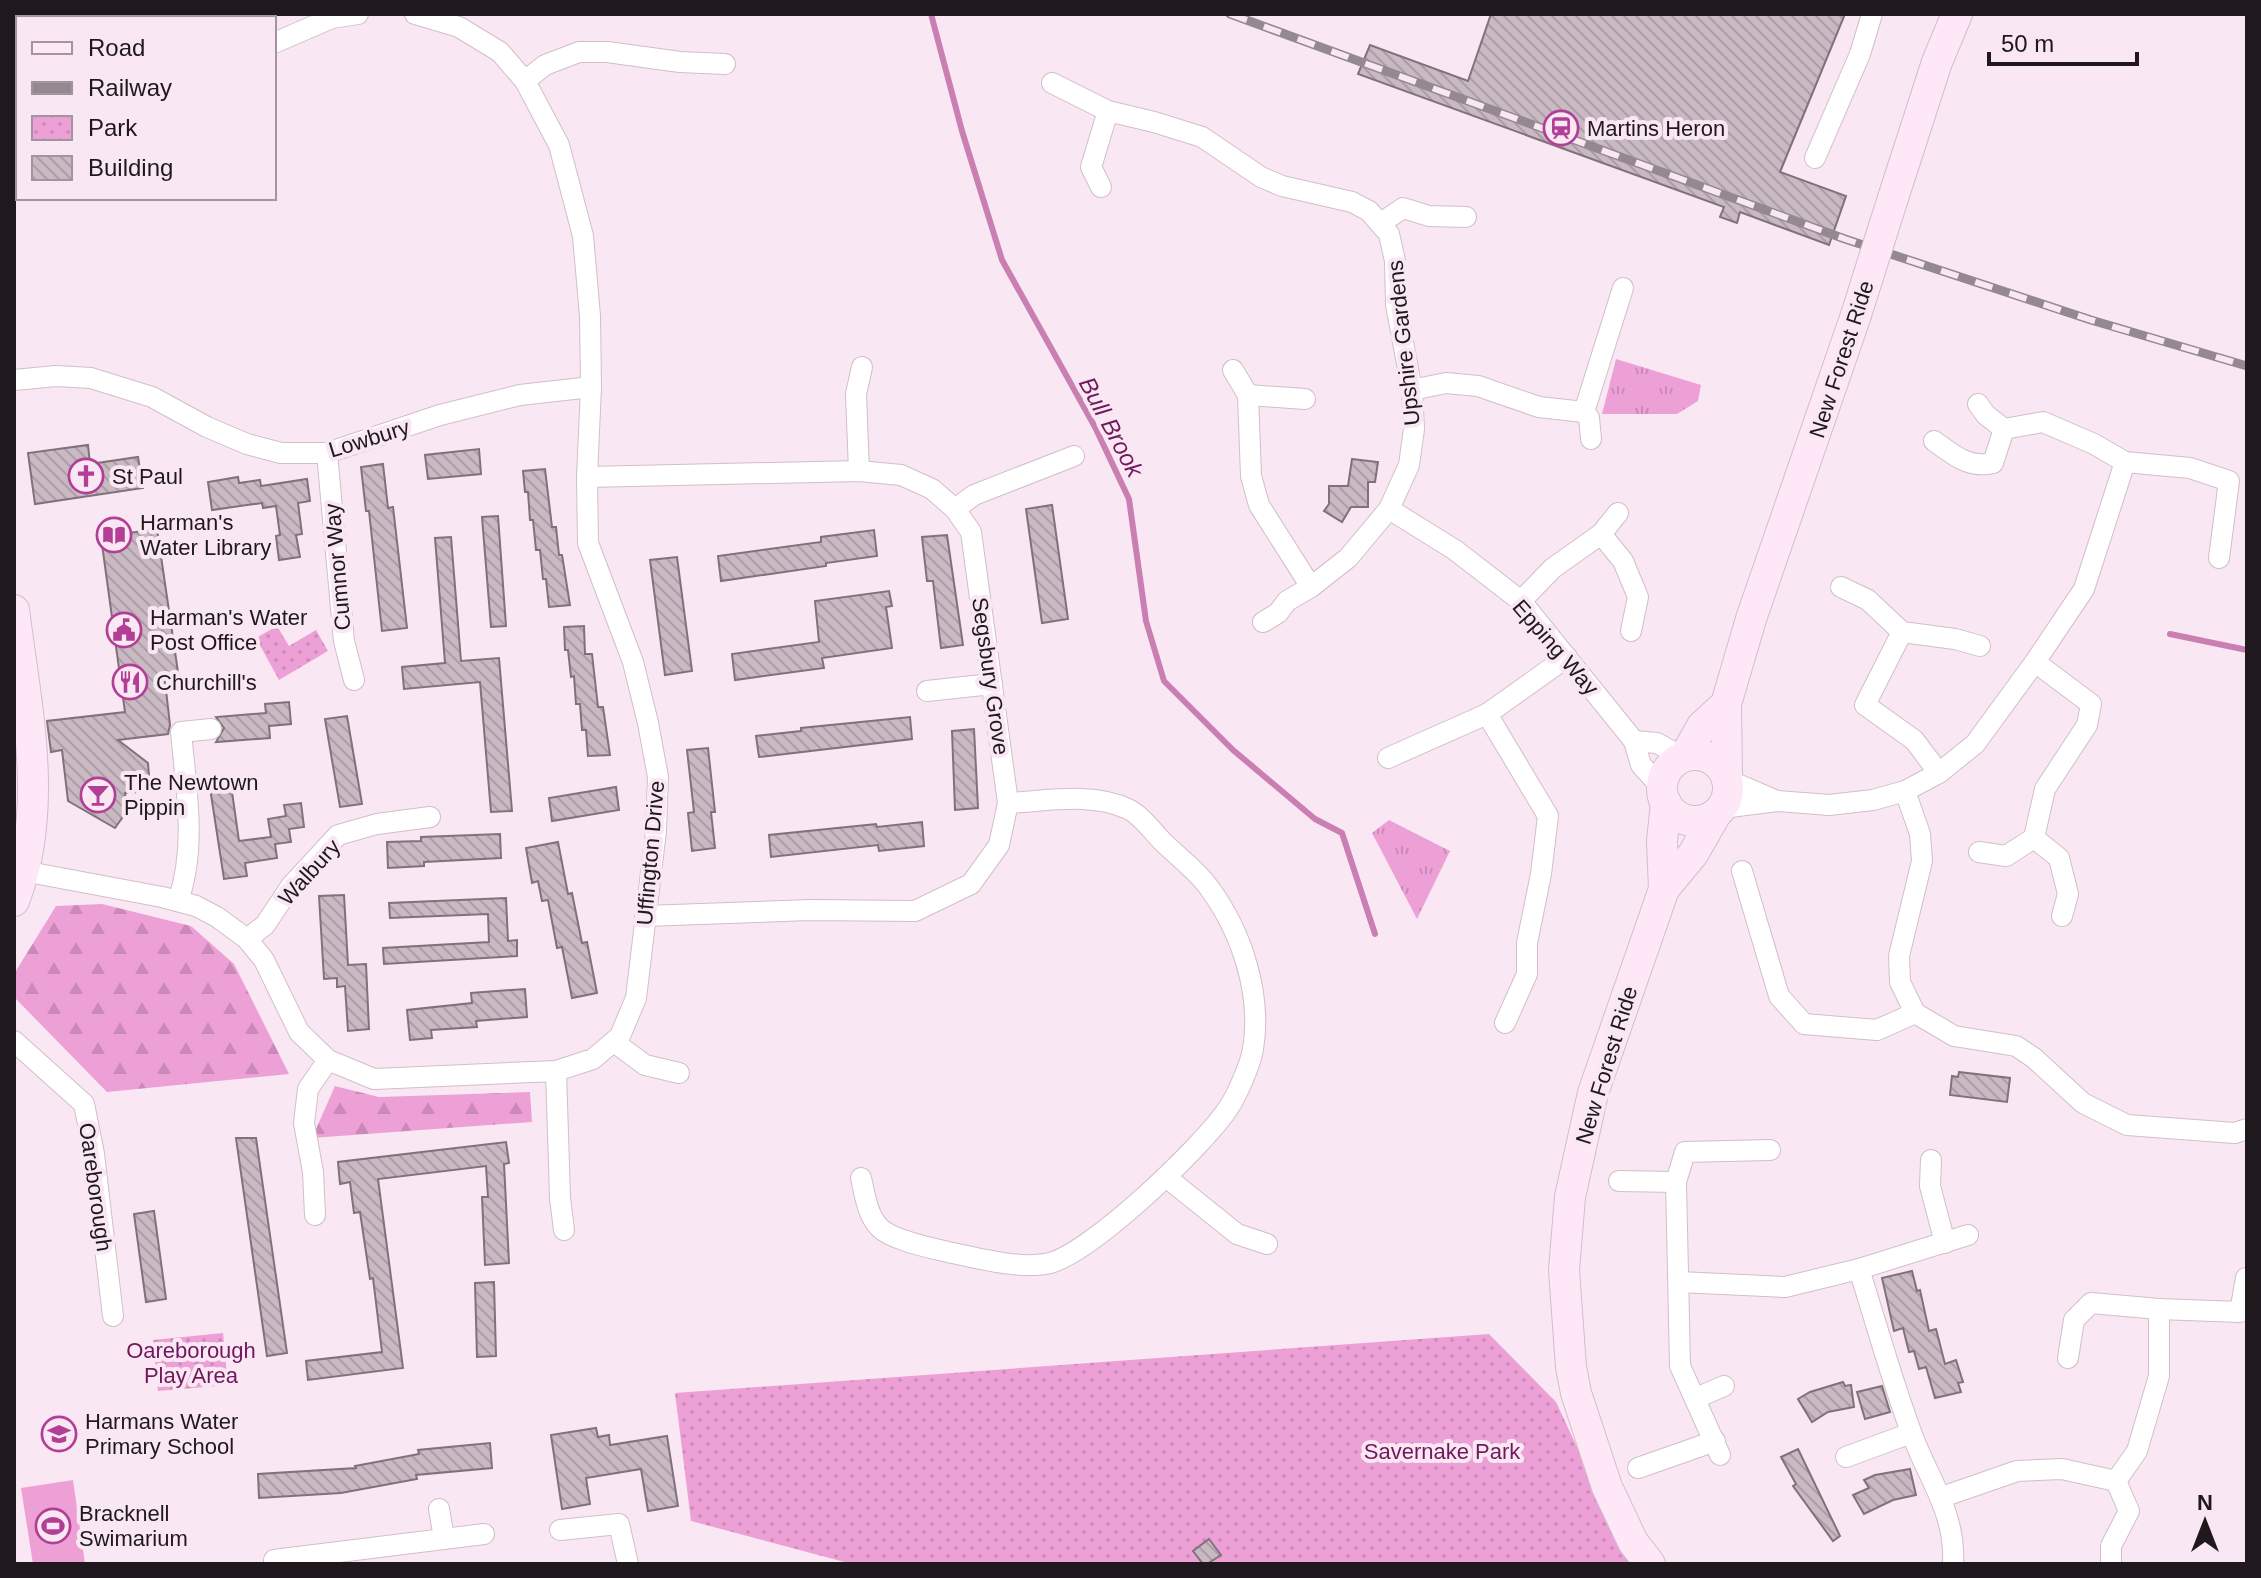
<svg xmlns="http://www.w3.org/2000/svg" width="2261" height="1578" font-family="Helvetica,sans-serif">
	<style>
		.grass { fill: url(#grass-tufts) }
		.forest { fill: url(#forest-firs) }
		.park { fill: url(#park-dots) }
		.pitch { fill: #eda0d6 }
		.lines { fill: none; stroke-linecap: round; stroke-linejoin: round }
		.stream { stroke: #ca7fb3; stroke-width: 6 }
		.building { fill: url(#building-back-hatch); stroke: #81717b; stroke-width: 2 }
		.street-casing { stroke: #d0bfca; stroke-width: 22 }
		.secondary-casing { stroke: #d0bfca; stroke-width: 32 }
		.street { stroke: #fff; stroke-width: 20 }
		.secondary { stroke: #fee8f8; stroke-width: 30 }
		.rail-casing { stroke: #958991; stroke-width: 9 }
		.rail { stroke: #f9e8f3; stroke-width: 6; stroke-dasharray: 18; stroke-linecap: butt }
		.secondary-bridge-casing { stroke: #d0bfca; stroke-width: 32; stroke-linecap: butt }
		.secondary-bridge { stroke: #fee8f8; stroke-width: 30 }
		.labels { text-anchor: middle; stroke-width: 8; stroke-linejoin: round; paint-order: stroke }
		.poi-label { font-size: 22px; fill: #1f191d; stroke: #f9e8f3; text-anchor: start }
		.street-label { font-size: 22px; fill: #1f191d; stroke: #f9e8f3 }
		.park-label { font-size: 22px; fill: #71185d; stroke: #f9e8f3 }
		.water-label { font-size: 24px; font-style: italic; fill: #72195e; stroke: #f9e8f3 }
	</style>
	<defs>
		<pattern id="grass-tufts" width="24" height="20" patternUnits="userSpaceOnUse" patternTransform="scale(2)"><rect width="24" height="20" fill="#eda0d6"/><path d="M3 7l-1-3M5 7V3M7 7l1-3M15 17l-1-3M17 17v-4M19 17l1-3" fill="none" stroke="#cb89b7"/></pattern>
		<pattern id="forest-firs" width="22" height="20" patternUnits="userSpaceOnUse" patternTransform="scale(2)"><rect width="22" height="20" fill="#eda0d6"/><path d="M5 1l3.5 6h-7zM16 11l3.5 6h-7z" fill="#cb89b7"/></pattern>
		<pattern id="park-dots" width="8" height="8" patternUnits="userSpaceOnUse" patternTransform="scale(2)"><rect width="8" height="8" fill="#eda0d6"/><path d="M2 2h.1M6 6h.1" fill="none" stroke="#cb89b7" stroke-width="1.8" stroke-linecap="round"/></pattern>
		<pattern id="building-back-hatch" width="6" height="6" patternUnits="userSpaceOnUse" patternTransform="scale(2)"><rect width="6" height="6" fill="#c9b9c3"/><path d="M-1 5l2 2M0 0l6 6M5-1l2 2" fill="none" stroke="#ac9ea7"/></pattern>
	</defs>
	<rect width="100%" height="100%" fill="#f9e8f3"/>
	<g class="grass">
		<path d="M1616 359 1701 385 1698 401 1677 414H1602Z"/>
		<path d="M1389 820 1450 851 1417 919 1372 833Z"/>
	</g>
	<g class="forest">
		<path d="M102 904 191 926 234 964 289 1074 107 1092 14 997V974L56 906Z"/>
		<path d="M335 1086 379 1097 530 1092 532 1122 312 1138Z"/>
	</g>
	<g class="park">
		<path d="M277 626 289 646 316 630 328 651 279 680 256 638Z"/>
		<path d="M223 1333 228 1385 158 1391 153 1340Z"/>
		<path d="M1489 1334 1556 1402 1627 1554 1636 1564H852L691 1521 675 1393Z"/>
	</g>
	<path class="pitch" d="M73 1480 85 1564H33L21 1488Z"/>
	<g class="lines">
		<g class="stream">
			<path d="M931 14 962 131 1002 260 1095 427 1129 499 1146 621 1164 681 1233 750 1315 819 1342 833 1375 934"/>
			<path d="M2170 634 2247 650"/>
		</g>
	</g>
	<g class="building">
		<path d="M1491 14H1845L1780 172 1846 196 1829 245 1740 212 1737 223 1720 217 1724 207 1358 74 1370 45 1468 81Z"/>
		<path d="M88 445 90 464 138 457 143 488 35 504 28 453Z"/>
		<path d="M479 449 481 474 428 479 425 455Z"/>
		<path d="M1352 459 1378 462 1375 482H1368V507H1351L1342 522 1324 511 1329 504V486H1348Z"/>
		<path d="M383 464 388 508 393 507 407 628 382 631 369 511H366L361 467Z"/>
		<path d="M545 469 552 527H556L559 555H562L570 605 549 607 546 579H543L540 550H536L533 520H530L528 492H525L523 471Z"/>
		<path d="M238 477 239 483 260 480 261 486 307 479 310 501 298 503 302 534 296 535 300 557 279 560 276 536 280 535 276 506 263 508 262 503 212 510 208 482Z"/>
		<path d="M1052 505 1068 619 1042 623 1026 509Z"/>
		<path d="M498 516 506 626 491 627 482 517Z"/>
		<path d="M157 529 179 679 165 681 170 725 168 734 118 740 148 763 149 776 138 792 125 793 127 811 115 828 68 801 62 750 51 752 47 721 125 712 101 537Z"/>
		<path d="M874 530 877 556 826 563V566L721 581 718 556 821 542V537Z"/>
		<path d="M947 535 963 645 941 648 933 581H927L922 537Z"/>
		<path d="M451 537 461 661 499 658 512 811 491 812 480 682 404 689 402 667 445 663 435 538Z"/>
		<path d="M677 557 692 671 665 675 650 560Z"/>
		<path d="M889 591 892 606 886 607 892 648 822 658 824 668 735 680 732 654 819 642 815 601Z"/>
		<path d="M584 626 585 654H592L598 707H603L610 755 588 756 586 730H582L580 704H576L574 676 571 677 568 650H565L564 627Z"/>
		<path d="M289 702 291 724 269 726 270 738 216 742 224 728 216 717 266 713 265 704Z"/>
		<path d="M347 716 362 804 340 807 325 719Z"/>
		<path d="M910 717 912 739 759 757 756 736 801 731V728Z"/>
		<path d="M974 729 978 808 955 810 952 731Z"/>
		<path d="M708 748 715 812H711L715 848 692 851 688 813 694 812 687 750Z"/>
		<path d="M231 785 239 841 271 837 268 819 286 816 284 805 301 803 304 827 289 829 291 842 275 844 277 858 245 863 247 876 224 879 210 788Z"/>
		<path d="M616 787 619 810 552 821 549 798Z"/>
		<path d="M922 822 924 846 879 851 878 845 771 857 769 835 876 824 877 827Z"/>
		<path d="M500 834 501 858 424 862V866L388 868 387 842 421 841V837Z"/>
		<path d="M558 842 568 894 572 893 582 943 587 942 597 993 572 998 562 947 557 948 548 900 542 901 538 881 532 883 526 848Z"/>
		<path d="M344 895 348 965 366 964 369 1029 348 1031 345 986 337 987V978L324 979 319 896Z"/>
		<path d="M506 898 508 941 517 940V956L384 964 383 948 489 942 488 914 390 918 389 903Z"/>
		<path d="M525 989 527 1017 476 1021 477 1027 431 1030 432 1038 410 1040 407 1010 472 1003 471 993Z"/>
		<path d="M1959 1072 2010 1078 2007 1102 1950 1095 1952 1076 1958 1077Z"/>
		<path d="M236 1138H256L287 1353 267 1356Z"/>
		<path d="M506 1142 509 1163 504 1164 509 1263 485 1265 482 1197H488L486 1166 378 1179 403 1368 308 1380 306 1361 382 1352 373 1278 370 1279 360 1212 354 1213 350 1182 340 1184 338 1162Z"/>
		<path d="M154 1211 166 1299 146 1302 134 1214Z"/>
		<path d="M1912 1271 1917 1291 1920 1290 1929 1331 1936 1329 1945 1364 1956 1360 1963 1382 1958 1383 1961 1392 1935 1398 1926 1367 1919 1369 1914 1351 1909 1352 1903 1328 1894 1331 1882 1278Z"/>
		<path d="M494 1282 496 1356 477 1357 475 1283Z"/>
		<path d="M1843 1382 1845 1386 1851 1385 1854 1407 1828 1412 1812 1422 1798 1399 1810 1392Z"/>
		<path d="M1882 1386 1890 1412 1865 1419 1857 1392Z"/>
		<path d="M596 1428 598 1437 609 1435 610 1445 667 1436 678 1506 648 1511 641 1469 586 1478 590 1504 562 1509 551 1435Z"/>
		<path d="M490 1443 492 1468 416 1475 417 1479 341 1493 259 1498 258 1474 356 1468 355 1466 419 1454 418 1450Z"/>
		<path d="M1798 1449 1840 1536 1833 1541 1793 1486 1796 1484 1781 1457Z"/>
		<path d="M1910 1469 1916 1495 1893 1500 1864 1514 1853 1495 1869 1488 1864 1480 1875 1475Z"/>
		<path d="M1209 1539 1221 1555 1207 1564H1203L1193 1551Z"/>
	</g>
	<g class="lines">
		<g class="street-casing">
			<g id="street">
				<path d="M274 43 332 18 358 14"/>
				<path d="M525 81 545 65 579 52H607L680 62 725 64"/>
				<path d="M1052 83 1108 111 1154 122 1202 137 1261 177 1282 186 1352 202 1369 211 1389 234 1395 261 1396 305 1412 390 1414 429 1409 465 1389 509 1348 558 1311 587 1287 601 1278 613 1263 622"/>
				<path d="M14 125 18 124"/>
				<path d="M1815 158 1860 54 1872 14"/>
				<path d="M1101 187 1091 167 1108 111"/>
				<path d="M1381 223 1403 208 1429 216 1466 217"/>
				<path d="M1233 370 1248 395 1251 476 1259 505 1311 587"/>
				<path d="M14 380 56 376 91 378 152 397 207 427 247 444 281 453H327L440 415 520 395 591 387"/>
				<path d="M1412 390 1446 383 1478 386 1539 407 1584 412"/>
				<path d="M1248 395 1305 399"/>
				<path d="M2004 429 2043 422 2094 444 2125 462 2190 468 2229 481 2219 558"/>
				<path d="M1591 439 1589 418 1584 412 1623 288"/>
				<path d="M1934 441C1953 454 1968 469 1993 463L2004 429 1986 415 1978 404"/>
				<path d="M327 453 344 641 354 680"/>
				<path d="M859 471 856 394 862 367"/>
				<path d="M587 477 859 471 901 475 932 489 955 509 971 532 1008 803 999 845 971 884 915 911 810 910 645 916"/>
				<path d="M955 509 974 495 1074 456"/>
				<path d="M1389 509 1455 550 1521 601 1634 741 1641 765 1662 788"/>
				<path d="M1601 534 1623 561 1638 597 1631 631"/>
				<path d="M1841 587 1868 600 1902 632 1955 639 1980 646"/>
				<path d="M1521 601 1553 568 1601 534 1618 513"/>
				<path d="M1902 632 1865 705 1914 740 1939 773"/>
				<path d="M927 691 992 684"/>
				<path d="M1634 741 1657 743 1682 757"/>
				<path d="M1388 758 1487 714"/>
				<path d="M1728 780 1777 801"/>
				<path d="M1905 791 1920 834 1922 861 1899 956 1900 982 1915 1013 1954 1036 2016 1046 2034 1058 2083 1103 2127 1125 2235 1133 2247 1129"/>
				<path d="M1722 808 1777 801 1829 805 1873 800 1905 791 1939 773 1975 744 2035 662 2084 589 2125 462"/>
				<path d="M2034 838 2059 858 2068 894 2062 916"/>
				<path d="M1979 852 2006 856 2034 838 2045 789 2087 725 2091 704 2035 662"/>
				<path d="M23 871 162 897 196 906 217 917 247 939 264 960 299 1032 328 1060 374 1079 556 1071 593 1059 620 1036 636 998 656 831 658 777 648 723 633 662 588 543 587 477 591 387 590 316 583 236 559 145 525 81 500 52 459 27 415 14"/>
				<path d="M1742 871 1779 996 1804 1024 1877 1030 1915 1013"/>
				<path d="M178 901C197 847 186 788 181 732L211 729"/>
				<path d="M247 939 265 925 291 886 338 835 377 824 430 817"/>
				<path d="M1505 1023 1527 974V943L1541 874 1548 816 1487 714 1567 657"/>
				<path d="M14 1041 84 1104 94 1154 113 1316"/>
				<path d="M614 1042 645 1065 679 1073"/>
				<path d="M556 1071 560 1198 564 1230"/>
				<path d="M1931 1160 1930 1186 1945 1243"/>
				<path d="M1166 1177 1237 1234 1267 1244"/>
				<path d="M861 1178C865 1195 867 1215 880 1228 892 1240 931 1248 948 1252 976 1258 1022 1270 1050 1263 1092 1252 1201 1148 1227 1110 1236 1098 1251 1063 1253 1049 1262 994 1242 933 1210 889 1198 871 1178 857 1163 842 1153 832 1141 815 1128 809 1092 792 1047 801 1008 803"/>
				<path d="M1619 1181 1676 1182"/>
				<path d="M315 1215 313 1172 304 1123 308 1089 328 1060"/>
				<path d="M1859 1269C1876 1323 1891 1377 1910 1429 1926 1476 1956 1511 1953 1564"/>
				<path d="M1679 1282 1785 1287 1859 1269 1968 1235"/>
				<path d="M2159 1309 2240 1312 2246 1278"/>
				<path d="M1696 1398 1724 1386"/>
				<path d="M1720 1455 1680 1366 1676 1182 1685 1152 1770 1150"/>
				<path d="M1846 1457 1911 1433"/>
				<path d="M1638 1468 1715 1441"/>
				<path d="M1942 1497 2017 1471 2062 1469 2116 1481 2137 1451 2159 1376V1309L2091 1303 2074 1320 2068 1358"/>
				<path d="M439 1509 444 1538"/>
				<path d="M560 1530 619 1524 628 1564"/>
				<path d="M274 1564V1560L484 1534"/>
				<path d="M2111 1564V1546L2129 1511 2116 1481"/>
			</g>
		</g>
		<g class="secondary-casing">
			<g id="secondary">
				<path d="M1893 198 1937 62 1957 14"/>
				<path d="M14 610C26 705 50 808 14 901"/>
				<circle cx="1695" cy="788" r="33"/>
				<path d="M1685 756 1702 726 1726 704"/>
				<path d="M1727 775 1726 704 1751 619 1856 315"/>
				<path d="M1664 889 1693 854 1716 814"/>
				<path d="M1650 1564 1633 1542 1607 1487 1576 1393 1571 1367 1564 1270 1570 1197 1593 1093 1664 889 1662 841 1666 803"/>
			</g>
		</g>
		<use href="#street" class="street"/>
		<use href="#secondary" class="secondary"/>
		<g class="rail-casing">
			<path id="rail" d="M1230 14 1845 239 2091 320 2247 366"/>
		</g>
		<use href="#rail" class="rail"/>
		<g class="secondary-bridge-casing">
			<path id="secondary-bridge" d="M1856 315 1893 198"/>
		</g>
		<use href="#secondary-bridge" class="secondary-bridge"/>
	</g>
	<defs>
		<g id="station-ring" transform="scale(1.8)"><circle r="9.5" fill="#f9e8f3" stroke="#b33e96" stroke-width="1.5"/><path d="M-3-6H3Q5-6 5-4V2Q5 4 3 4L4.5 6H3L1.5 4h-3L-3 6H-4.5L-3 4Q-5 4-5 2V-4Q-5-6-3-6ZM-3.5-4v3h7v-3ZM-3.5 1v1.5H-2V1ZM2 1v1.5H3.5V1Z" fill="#b33e96"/></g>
		<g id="church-ring" transform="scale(1.8)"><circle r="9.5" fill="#f9e8f3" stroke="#b33e96" stroke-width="1.5"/><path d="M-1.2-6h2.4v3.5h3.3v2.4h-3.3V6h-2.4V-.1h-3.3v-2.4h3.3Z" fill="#b33e96"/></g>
		<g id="library-ring" transform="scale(1.8)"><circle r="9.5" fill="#f9e8f3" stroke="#b33e96" stroke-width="1.5"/><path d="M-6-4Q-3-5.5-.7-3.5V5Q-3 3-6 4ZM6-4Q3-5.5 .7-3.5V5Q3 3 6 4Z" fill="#b33e96"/></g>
		<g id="civic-ring" transform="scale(1.8)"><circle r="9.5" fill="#f9e8f3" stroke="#b33e96" stroke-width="1.5"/><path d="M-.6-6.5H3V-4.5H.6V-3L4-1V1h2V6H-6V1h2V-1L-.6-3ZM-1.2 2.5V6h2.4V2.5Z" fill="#b33e96"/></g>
		<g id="restaurant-ring" transform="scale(1.8)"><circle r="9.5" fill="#f9e8f3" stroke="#b33e96" stroke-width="1.5"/><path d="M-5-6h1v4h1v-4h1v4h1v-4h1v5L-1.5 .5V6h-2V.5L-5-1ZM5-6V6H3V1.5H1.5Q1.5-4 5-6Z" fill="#b33e96"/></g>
		<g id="bar-ring" transform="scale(1.8)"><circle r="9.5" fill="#f9e8f3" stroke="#b33e96" stroke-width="1.5"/><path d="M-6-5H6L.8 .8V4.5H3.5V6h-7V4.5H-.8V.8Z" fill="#b33e96"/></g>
		<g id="school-ring" transform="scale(1.8)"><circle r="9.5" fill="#f9e8f3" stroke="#b33e96" stroke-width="1.5"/><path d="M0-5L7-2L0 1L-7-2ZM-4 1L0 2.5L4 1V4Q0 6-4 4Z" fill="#b33e96"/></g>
		<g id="stadium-ring" transform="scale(1.8)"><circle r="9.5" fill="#f9e8f3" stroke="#b33e96" stroke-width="1.5"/><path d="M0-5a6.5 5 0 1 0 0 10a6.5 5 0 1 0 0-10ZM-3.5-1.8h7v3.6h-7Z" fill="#b33e96"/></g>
	</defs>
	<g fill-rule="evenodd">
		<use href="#station-ring" x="1561" y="128"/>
		<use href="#church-ring" x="86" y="476"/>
		<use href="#library-ring" x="114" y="535"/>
		<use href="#civic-ring" x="124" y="630"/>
		<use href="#restaurant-ring" x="130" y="682"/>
		<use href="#bar-ring" x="98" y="795"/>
		<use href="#school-ring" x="59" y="1434"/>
		<use href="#stadium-ring" x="53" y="1526"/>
	</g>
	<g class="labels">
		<g class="poi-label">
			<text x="1587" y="136">Martins Heron</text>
			<text x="112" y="484">St Paul</text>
			<text x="140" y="530">Harman's<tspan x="140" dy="25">Water Library</tspan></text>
			<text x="150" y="625">Harman's Water<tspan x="150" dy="25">Post Office</tspan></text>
			<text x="156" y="690">Churchill's</text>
			<text x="124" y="790">The Newtown<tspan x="124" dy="25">Pippin</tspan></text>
			<text x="85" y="1429">Harmans Water<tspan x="85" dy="25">Primary School</tspan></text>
			<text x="79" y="1521">Bracknell<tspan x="79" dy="25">Swimarium</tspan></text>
		</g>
		<g class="street-label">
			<text transform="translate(1403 343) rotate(-96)" y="8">Upshire Gardens</text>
			<text transform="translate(1841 359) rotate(-72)" y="8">New Forest Ride</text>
			<text transform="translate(369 438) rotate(-17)" y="8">Lowbury</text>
			<text transform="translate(337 567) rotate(-95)" y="8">Cumnor Way</text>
			<text transform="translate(1556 647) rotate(49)" y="8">Epping Way</text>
			<text transform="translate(991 676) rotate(82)" y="8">Segsbury Grove</text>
			<text transform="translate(650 853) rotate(-85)" y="8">Uffington Drive</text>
			<text transform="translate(309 872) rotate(-48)" y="8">Walbury</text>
			<text transform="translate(1606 1065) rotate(-73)" y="8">New Forest Ride</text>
			<text transform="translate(96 1187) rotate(82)" y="8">Oareborough</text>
		</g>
		<g class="park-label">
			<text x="191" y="1358">Oareborough<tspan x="191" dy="25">Play Area</tspan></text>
			<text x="1442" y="1459">Savernake Park</text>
		</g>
		<g class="water-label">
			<text transform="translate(1111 427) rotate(62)" y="8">Bull Brook</text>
		</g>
	</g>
	<rect width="2261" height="1578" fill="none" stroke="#1f191d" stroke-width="32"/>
	<rect x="16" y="16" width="260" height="184" fill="#f9e8f3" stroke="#a2959d" stroke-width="2"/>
	<rect x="32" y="42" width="40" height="12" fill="#fee8f8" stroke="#a2959d" stroke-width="2"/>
	<text x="88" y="56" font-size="24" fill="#1f191d">Road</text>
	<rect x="32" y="82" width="40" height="12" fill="#958991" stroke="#a2959d" stroke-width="2"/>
	<text x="88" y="96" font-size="24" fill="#1f191d">Railway</text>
	<rect x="32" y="116" width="40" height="24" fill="url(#park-dots)" stroke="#a2959d" stroke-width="2"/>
	<text x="88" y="136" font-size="24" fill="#1f191d">Park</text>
	<rect x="32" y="156" width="40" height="24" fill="url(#building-back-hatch)" stroke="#a2959d" stroke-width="2"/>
	<text x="88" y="176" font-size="24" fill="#1f191d">Building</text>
	<g transform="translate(2205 1522)" stroke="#f9e8f3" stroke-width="6" paint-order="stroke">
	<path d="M0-6L14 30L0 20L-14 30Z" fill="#1f191d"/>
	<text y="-12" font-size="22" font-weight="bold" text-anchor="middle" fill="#1f191d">N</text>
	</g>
	<path d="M1989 52v12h148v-12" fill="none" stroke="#1f191d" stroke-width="4"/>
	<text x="2001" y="52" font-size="24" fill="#1f191d" stroke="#f9e8f3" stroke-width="6" paint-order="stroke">50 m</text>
</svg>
